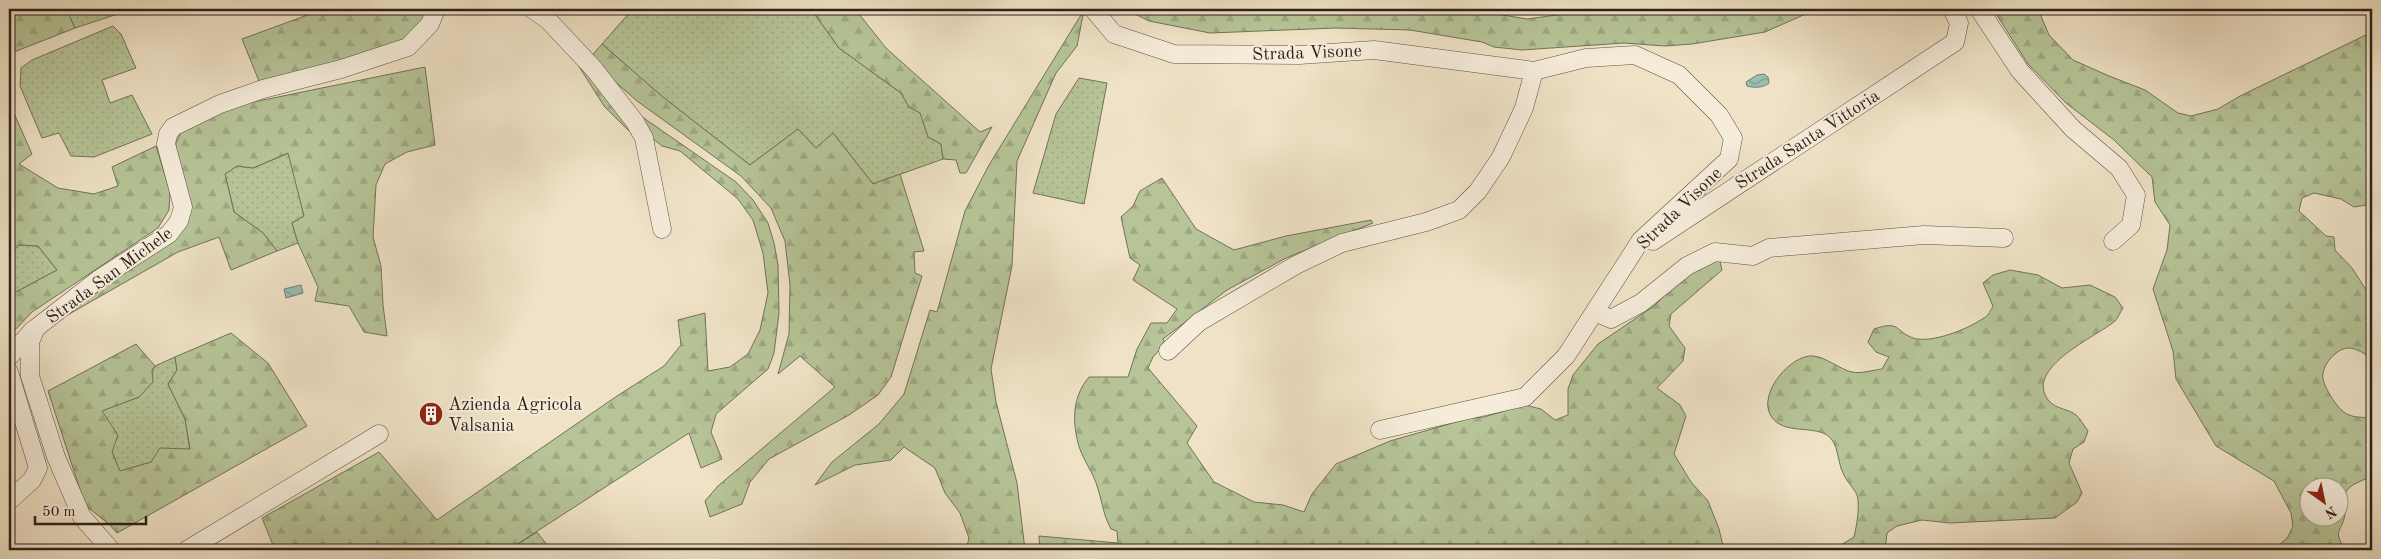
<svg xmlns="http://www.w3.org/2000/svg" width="2381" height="559" font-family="'Old Standard TT',serif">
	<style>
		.grass { fill: url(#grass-dots); stroke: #727259 }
		.forest { fill: url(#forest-firs); stroke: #727259; fill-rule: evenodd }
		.water { fill: url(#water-waves); stroke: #6e7f75 }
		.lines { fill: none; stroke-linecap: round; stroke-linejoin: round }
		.minor-casing { stroke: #5e5146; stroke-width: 19 }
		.minor { stroke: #f5ecda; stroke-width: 18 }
		.labels { text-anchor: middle; stroke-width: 4; stroke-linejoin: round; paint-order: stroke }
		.street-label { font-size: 18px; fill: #2d211b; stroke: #f5ecda }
		.poi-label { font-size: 18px; fill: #2d211b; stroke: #f5ecda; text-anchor: start }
	</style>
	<defs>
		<pattern id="grass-dots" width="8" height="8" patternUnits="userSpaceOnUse" patternTransform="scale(1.25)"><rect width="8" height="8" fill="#b6c497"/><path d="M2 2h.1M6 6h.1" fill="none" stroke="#9da882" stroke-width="1.8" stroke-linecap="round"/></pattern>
		<pattern id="forest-firs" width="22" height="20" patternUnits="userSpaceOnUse" patternTransform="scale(1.25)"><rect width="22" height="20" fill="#b6c497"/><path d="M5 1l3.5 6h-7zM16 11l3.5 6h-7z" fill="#9da882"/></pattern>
		<pattern id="water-waves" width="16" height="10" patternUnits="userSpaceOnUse" patternTransform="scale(1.25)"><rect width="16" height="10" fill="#9abeb1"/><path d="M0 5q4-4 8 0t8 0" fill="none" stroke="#7e9a8f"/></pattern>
	</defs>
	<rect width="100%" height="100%" fill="#efe2c6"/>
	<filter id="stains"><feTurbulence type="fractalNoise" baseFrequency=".004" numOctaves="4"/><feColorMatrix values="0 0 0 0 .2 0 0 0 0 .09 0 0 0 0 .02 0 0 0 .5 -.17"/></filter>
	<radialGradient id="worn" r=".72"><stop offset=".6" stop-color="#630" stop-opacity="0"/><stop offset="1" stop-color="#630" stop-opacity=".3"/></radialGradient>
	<g class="grass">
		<path d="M66 9H133L75 28Z"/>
		<path d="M627 9H811L839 48 901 93 909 107 921 113 928 137 941 144 943 159 873 184 833 133 816 148 798 129 750 165 664 98 602 44 630 12Z"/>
		<path d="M113 26 121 34 136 68 102 80 110 103 132 95 152 134 94 157 71 156 59 133 42 138 20 86 21 68 32 60Z"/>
		<path d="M1079 78 1107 83 1084 204 1033 193 1056 114Z"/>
		<path d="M289 153 304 216 292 223 298 243 277 251 263 233 234 212 225 174 237 166 253 168Z"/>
		<path d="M19 245 38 246 57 270 16 292 9 285V254Z"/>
		<path d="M175 357 177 370 168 384 185 419 190 450 120 472 112 452 101 411 139 397 155 366Z"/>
		<path d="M537 532 551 550H508Z"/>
	</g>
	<g class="forest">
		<path d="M9 9H13L15 12 24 9H66L75 28 9 54Z"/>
		<path d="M324 9H426L424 19 405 39 261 86 242 39Z"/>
		<path d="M811 9H855L886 48 980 132 992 127 966 173H960L956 160 943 159 941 144 928 137 920 113 909 107 901 93 839 48Z"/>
		<path d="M1125 9H1467L1527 19 1564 14 1571 9H1817L1765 32 1692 44 1665 46 1624 43 1522 50 1494 47 1482 42 1410 30 1336 28 1210 33 1149 21Z"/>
		<path d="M1993 9H2038L2049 35 2073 60 2109 76 2145 90 2178 113 2191 116 2218 109 2240 96 2372 32V198L2367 205 2354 207 2341 199 2314 193 2302 198 2299 211 2326 236 2334 237 2335 250 2352 268 2372 299V359C2365 354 2357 348 2348 348 2335 349 2321 366 2323 379 2325 389 2339 412 2349 415 2356 418 2365 417 2372 418V476C2365 480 2353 483 2348 489 2340 498 2346 505 2345 515 2341 533 2332 531 2346 550H2274L2288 537 2293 526 2291 513 2274 481 2216 446 2176 379 2173 351 2153 289 2167 250 2170 225 2155 202 2152 177 2114 140 2066 103 2028 64ZM2308 486H2338V516H2308Z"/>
		<path d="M1084 10 1077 46 1056 73 1017 161 1012 266 991 369 996 402 1017 483 1025 550H966L969 538 960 513 945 493 935 468 904 447 891 460 855 465 815 485 832 462 879 424 904 394 930 310 937 312 965 211 989 165Z"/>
		<path d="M602 44 664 98 750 165 798 129 816 148 833 133 873 184 900 174 924 251 914 252 915 273 922 276 891 377 878 395 849 415 769 459 750 482 742 504 710 517 705 501 718 486 835 387 800 356 778 374 789 334 790 285 785 241 771 208 741 176 637 101 589 59Z"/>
		<path d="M573 57 636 131 628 130 604 106Z"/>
		<path d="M425 67 435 145 407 152 385 164 376 185 373 237 381 266 383 305 387 336 364 332 349 306 315 301 318 287 298 243 292 223 304 216 288 153 253 168 237 166 225 174 234 212 263 233 277 251 231 270 219 237 178 252 50 325 180 232 175 154 176 143 183 128 229 107Z"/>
		<path d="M9 102 32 154 19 164 58 188 94 194 118 186 112 167 156 146 170 192 169 210 158 228 32 312 14 331 9 333V285L16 292 57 270 38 246 19 245 9 254Z"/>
		<path d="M625 105 736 182 753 200 768 223 774 243 778 264 779 313 774 353 768 369 716 414 711 432 722 459 701 468 689 433 508 550H275L262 518 379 452 437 520 617 396 664 366 681 345 678 320 705 313 708 371 730 367 748 354 760 330 768 293 763 253 753 220 738 199 680 151 662 146 648 135Z"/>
		<path d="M1162 178 1196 229 1234 250 1286 236 1371 220 1373 223 1286 258 1227 290 1163 339 1165 344 1153 357 1148 368 1197 426 1187 443 1214 482 1254 502 1283 505 1304 512 1312 494 1336 464 1390 441 1470 418 1484 417 1525 405 1541 409 1555 420 1568 415V389L1573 375 1598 344 1654 306 1694 265 1719 257 1722 270 1671 314 1669 326 1685 348 1683 361 1657 388 1680 405 1686 416 1674 454 1691 482 1708 501 1719 529 1724 550H1040L1039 536 1118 543 1117 531 1111 529C1103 514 1103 505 1098 489 1094 473 1082 459 1078 443 1072 419 1073 396 1089 377H1128L1137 349 1151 323H1167L1177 309 1133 280 1140 265 1130 258 1121 217 1133 206 1140 191Z"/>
		<path d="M2010 270 2038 275 2062 288 2090 285 2115 297 2123 308C2120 312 2118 318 2115 321 2098 336 2022 368 2049 401 2056 409 2069 409 2076 415 2081 419 2084 426 2088 431L2084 442 2073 449 2069 463 2082 493 2077 502 2055 518 1950 523 1922 520 1897 526 1887 533 1885 550H1833L1854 537C1857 524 1859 512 1858 499 1857 490 1846 482 1843 473 1837 461 1839 443 1827 435 1810 425 1783 435 1771 416 1757 394 1791 354 1813 356 1826 357 1839 369 1852 372 1861 374 1873 370 1882 369L1889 357 1876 352 1868 342 1874 329C1901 320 1894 331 1913 338 1931 344 1968 329 1984 318 1988 316 1991 310 1993 306L1983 283 1993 275Z"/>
		<path d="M231 333 268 363 307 426 117 533 110 525 85 505 48 391 136 344 155 366 152 370 153 382 139 397 102 411 118 435 112 452 120 471 151 462 160 448 190 449 185 419 168 384 177 370 175 357Z"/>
	</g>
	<g class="water">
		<path d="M1764 74 1768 77 1769 83C1763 88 1754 88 1747 86L1746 82 1757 75Z"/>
		<path d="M301 285 303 293 286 298 284 289Z"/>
	</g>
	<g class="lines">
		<g class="minor-casing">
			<g id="minor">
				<path d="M532 9 548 20 594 69 635 122 644 138 662 229"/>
				<path d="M1093 9 1114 34 1174 54 1299 55 1374 50 1534 71 1586 58 1635 55 1679 75 1719 115 1733 138 1729 159 1641 240 1566 356 1525 397 1380 430"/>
				<path d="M1979 9 2020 71 2073 129 2119 168 2136 195 2131 225 2113 241"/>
				<path d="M1653 241 1955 42 1959 23 1952 9"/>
				<path d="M1595 312 1611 319 1641 303 1687 266 1715 252 1753 256 1769 248 1924 235 2004 238"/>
				<path d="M1168 351 1199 322 1296 265 1342 243 1426 222 1459 210 1478 191 1501 157 1524 108 1534 71"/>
				<path d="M9 357 33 330"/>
				<path d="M9 372 38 468 32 480 9 501"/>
				<path d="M111 550 82 517 56 457 30 376V342L36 328 99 279 169 234 179 221 183 207 166 144 168 134 173 127 220 104 263 89 341 69 408 47 430 24 436 9"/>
				<path d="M187 550 379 434"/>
			</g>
		</g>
		<use href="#minor" class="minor"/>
	</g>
	<defs>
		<g id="building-disc" transform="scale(1.25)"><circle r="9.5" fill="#8f2418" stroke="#f5ecda"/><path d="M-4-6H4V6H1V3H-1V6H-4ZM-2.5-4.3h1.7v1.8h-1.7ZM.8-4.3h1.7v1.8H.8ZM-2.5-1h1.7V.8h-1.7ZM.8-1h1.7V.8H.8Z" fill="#fff"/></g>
	</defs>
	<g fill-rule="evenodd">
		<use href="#building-disc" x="431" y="414"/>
	</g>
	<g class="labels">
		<g class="street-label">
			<text transform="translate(1307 52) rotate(-2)" y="6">Strada Visone</text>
			<text transform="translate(1807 139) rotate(-33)" y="6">Strada Santa Vittoria</text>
			<text transform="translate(1679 208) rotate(-44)" y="6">Strada Visone</text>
			<text transform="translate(109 275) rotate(-36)" y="6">Strada San Michele</text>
		</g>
		<g class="poi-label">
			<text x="448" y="410">Azienda Agricola<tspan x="448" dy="21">Valsania</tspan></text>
		</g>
	</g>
	<rect width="2381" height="559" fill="none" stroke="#efe2c6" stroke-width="30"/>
	<rect x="10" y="10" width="2361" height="539" fill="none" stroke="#2d211b" stroke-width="2.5"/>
	<rect x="15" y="15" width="2351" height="529" fill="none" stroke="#2d211b"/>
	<g transform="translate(2324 502) rotate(147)"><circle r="24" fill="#f5ecda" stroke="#a59b8e"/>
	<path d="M0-4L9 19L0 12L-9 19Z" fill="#8f2418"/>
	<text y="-8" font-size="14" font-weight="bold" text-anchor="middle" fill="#2d211b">N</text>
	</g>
	<path d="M35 516v8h111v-8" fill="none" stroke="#2d211b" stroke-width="2.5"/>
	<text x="42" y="516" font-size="15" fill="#2d211b" stroke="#f5ecda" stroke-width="4" paint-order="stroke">50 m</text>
	<rect width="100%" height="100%" filter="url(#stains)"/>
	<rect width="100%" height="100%" fill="url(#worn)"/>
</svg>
